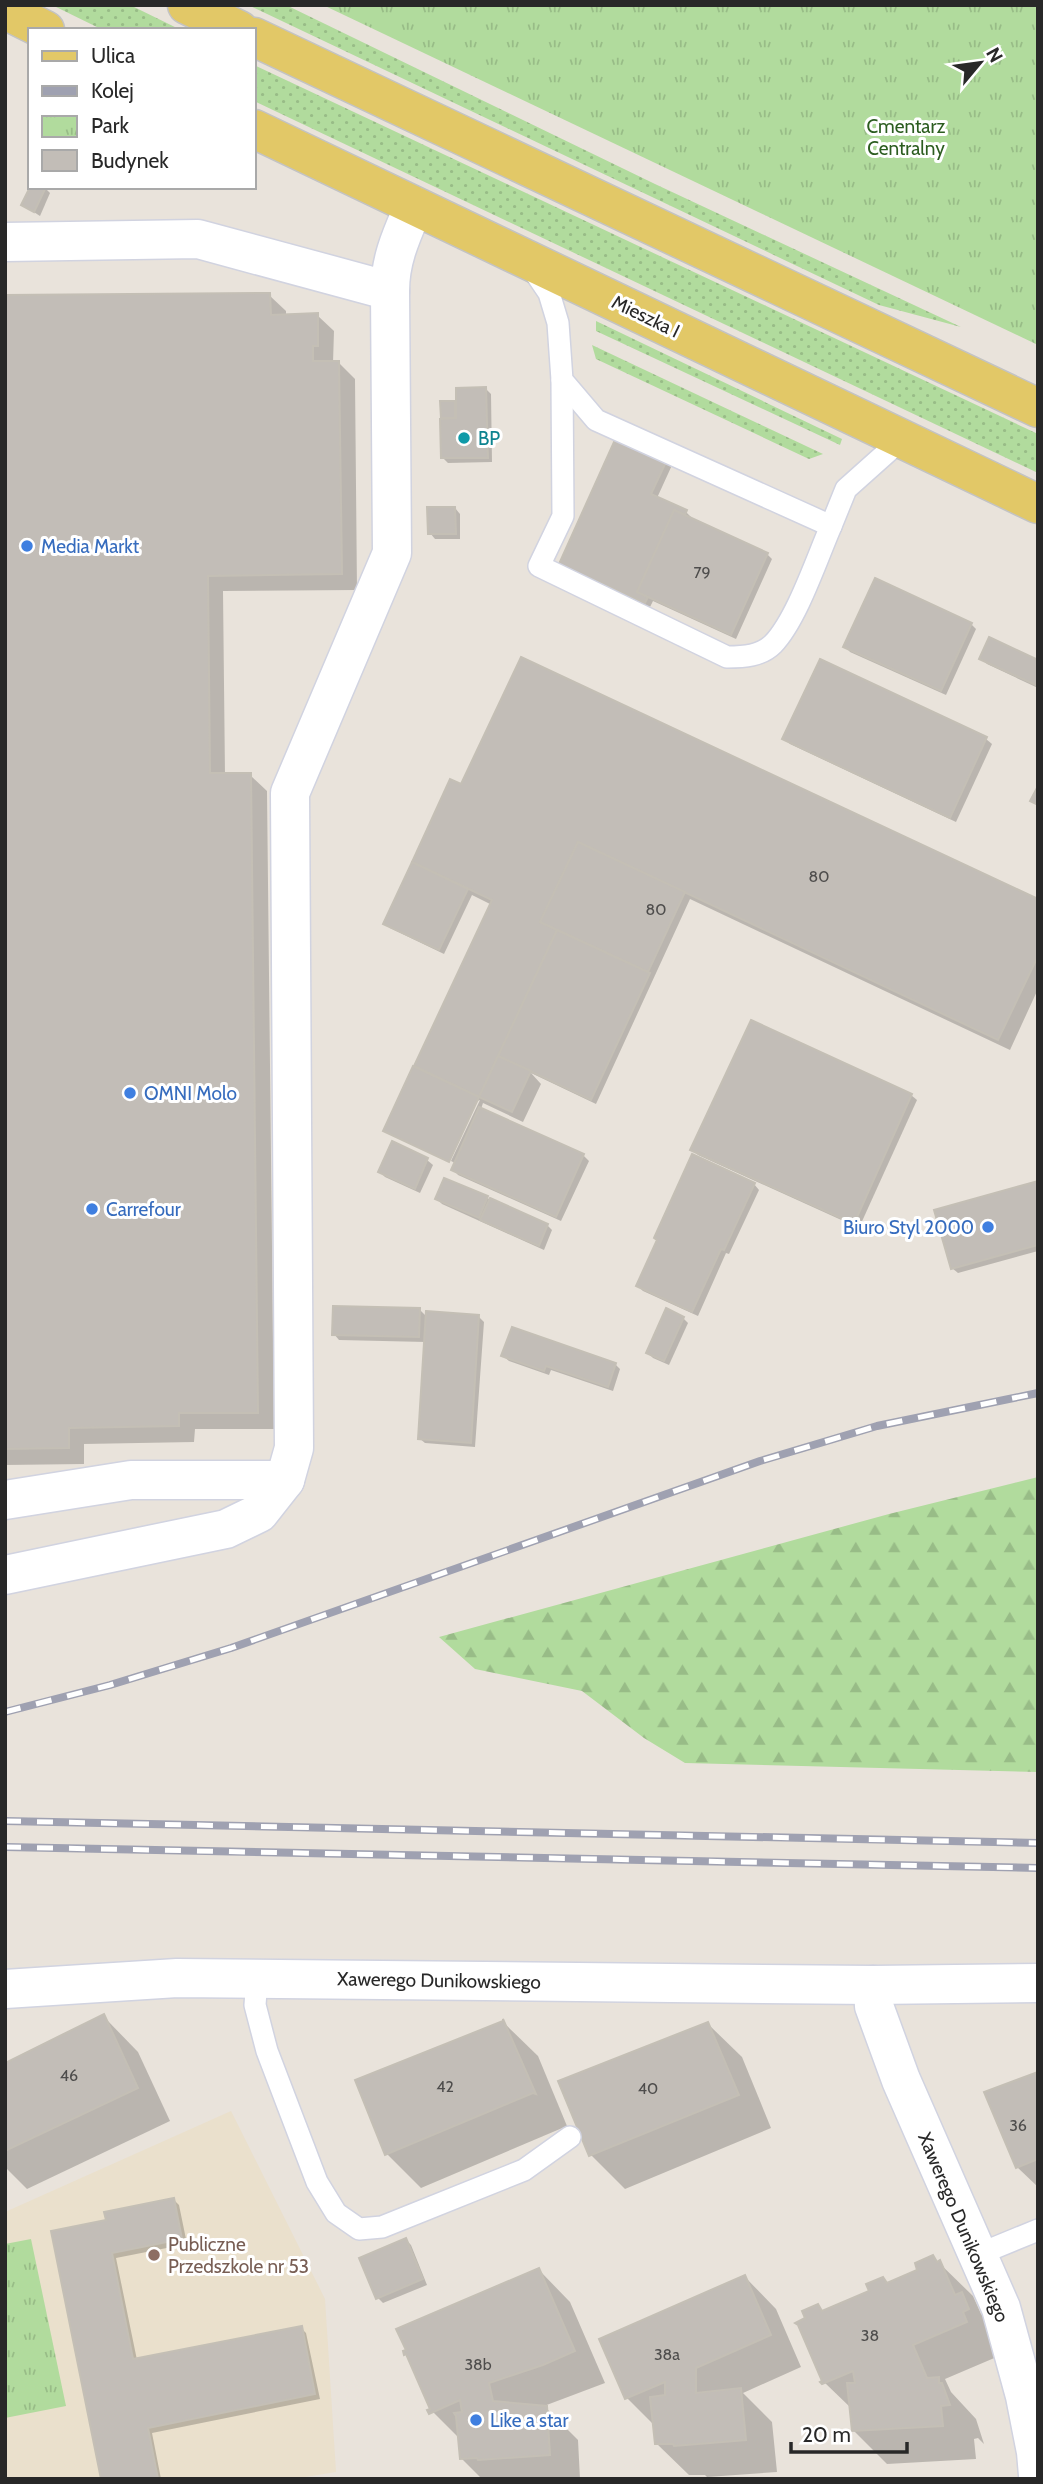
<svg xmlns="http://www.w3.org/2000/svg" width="1043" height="2484" font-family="Cabin,sans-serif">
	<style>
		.education { fill: #eae0cc }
		.grass { fill: url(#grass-dots) }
		.forest { fill: url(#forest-firs) }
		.park { fill: url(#park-tufts) }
		.shadow { fill: #0003 }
		.building { fill: #c2bdb7; stroke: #c4bfb5; stroke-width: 2 }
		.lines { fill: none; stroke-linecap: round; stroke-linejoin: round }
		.lane-casing { stroke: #d1d3e0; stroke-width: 24 }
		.street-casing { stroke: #d1d3e0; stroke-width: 41 }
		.primary-casing { stroke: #c3c3c3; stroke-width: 41 }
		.lane { stroke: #fff; stroke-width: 21 }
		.street { stroke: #fff; stroke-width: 38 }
		.primary { stroke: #e2c867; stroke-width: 38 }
		.rail-casing { stroke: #9fa1b1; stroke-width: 8 }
		.rail { stroke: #fff; stroke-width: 5; stroke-dasharray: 16; stroke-linecap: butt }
		.culture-dot { fill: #0f9aa8; stroke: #fff; stroke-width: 2.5 }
		.shop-dot { fill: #3f7fe0; stroke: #fff; stroke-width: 2.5 }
		.education-dot { fill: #8d6e63; stroke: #fff; stroke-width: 2.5 }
		.labels { text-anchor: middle; stroke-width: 6; stroke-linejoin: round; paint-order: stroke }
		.number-label { font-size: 16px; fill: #4e4d4c }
		.park-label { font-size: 19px; fill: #2c5d20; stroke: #fff }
		.street-label { font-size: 19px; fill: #282828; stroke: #fff }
		.culture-label { font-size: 19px; fill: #0d838f; stroke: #fff; text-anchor: start }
		.shop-label { font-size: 19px; fill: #366cbe; stroke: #fff; text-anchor: start }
		.education-label { font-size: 19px; fill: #785e54; stroke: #fff; text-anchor: start }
	</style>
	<defs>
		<pattern id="grass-dots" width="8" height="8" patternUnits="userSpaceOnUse" patternTransform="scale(1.75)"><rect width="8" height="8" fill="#b1db9d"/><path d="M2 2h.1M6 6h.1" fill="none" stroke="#98bc87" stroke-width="1.8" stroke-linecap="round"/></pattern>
		<pattern id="forest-firs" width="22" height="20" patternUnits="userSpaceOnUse" patternTransform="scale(1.75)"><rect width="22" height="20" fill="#b1db9d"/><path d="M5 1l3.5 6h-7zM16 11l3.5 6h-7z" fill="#98bc87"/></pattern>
		<pattern id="park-tufts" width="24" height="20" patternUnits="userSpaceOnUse" patternTransform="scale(1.75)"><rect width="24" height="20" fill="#b1db9d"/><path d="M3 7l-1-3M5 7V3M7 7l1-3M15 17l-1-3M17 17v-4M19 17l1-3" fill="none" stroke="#98bc87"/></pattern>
	</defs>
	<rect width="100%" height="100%" fill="#e9e3db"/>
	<path class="education" d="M231 2111 325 2299 336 2472 293 2479H5V2212Z"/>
	<g class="grass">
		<path d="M52 5H130L181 30H103Z"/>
		<path d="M248 5H286L655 184 961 327 879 305Z"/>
		<path d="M254 65 1038 434V473L254 101Z"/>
		<path d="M596 321 842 439 840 445 596 331Z"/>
		<path d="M592 345 823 454 809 459 596 359Z"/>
	</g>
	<path class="forest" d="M1038 1477V1772L685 1763 644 1738 582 1691 475 1669 439 1637 889 1514Z"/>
	<g class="park">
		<path d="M323 5H1038V345Z"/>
		<path d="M31 2239 66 2406 5 2418V2244Z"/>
	</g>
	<g class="shadow">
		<path d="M45 188 50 193 40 216 23 205Z"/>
		<path d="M269 295 286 311V316L317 315 334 331 333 363H339L355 379 357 590 223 591 225 775H250L267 791 274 1429H195L194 1442 84 1444V1464L5 1465V297Z"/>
		<path d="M486 389 491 394 492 462 448 463 443 458 442 403 454 402 458 406Z"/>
		<path d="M624 424 678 452 657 498 686 512 691 517 690 519 767 554 772 559 736 639 653 601 650 607 566 568 561 563Z"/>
		<path d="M455 508 460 514V539H435L430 533Z"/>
		<path d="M971 624 976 629 946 695 850 652 845 646Z"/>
		<path d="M982 659 1038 662V688L987 664Z"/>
		<path d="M820 661 986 739 992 744 956 822 790 744 784 739Z"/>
		<path d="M451 782 462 787 1038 901V989L1010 1050 690 899 596 1104 531 1073 541 1084 523 1122 483 1103 481 1109 583 1155 589 1161 561 1221 458 1175 453 1169 457 1164 451 1161 480 1100 389 1132V1134L385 1131 492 905 472 895 444 954 390 928 385 923Z"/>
		<path d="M911 1095 917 1100 859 1228 698 1155 692 1149Z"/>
		<path d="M393 1144 427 1160 433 1165 420 1193 385 1177 380 1172Z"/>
		<path d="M1038 1183V1251L958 1273 952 1268Z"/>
		<path d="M754 1184 759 1190 729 1254 726 1253 698 1316 643 1291 638 1286Z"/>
		<path d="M487 1198 547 1225 552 1230 544 1250 442 1204 437 1199Z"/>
		<path d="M420 1310 428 1318 478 1316 484 1322 475 1447 425 1443 419 1438 426 1342 339 1340 334 1334Z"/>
		<path d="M683 1318 688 1323 669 1365 653 1358 648 1353Z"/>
		<path d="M503 1356 615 1364 620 1369 613 1391 551 1370 549 1375 509 1361Z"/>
		<path d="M105 2018 138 2052 170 2121 27 2189 5 2167V2063Z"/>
		<path d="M504 2023 538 2056 567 2126 421 2188 387 2154Z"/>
		<path d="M708 2024 742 2057 771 2128 625 2189 591 2155 560 2082Z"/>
		<path d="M1038 2072V2187L1017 2167Z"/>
		<path d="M174 2200 179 2205 187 2244 116 2258 137 2360 301 2328 306 2333 320 2399 152 2433 161 2479H103L108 2221Z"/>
		<path d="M406 2240 411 2245 427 2285 383 2303 378 2298Z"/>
		<path d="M933 2257 973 2296 981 2314 995 2328 999 2356 945 2379 951 2392 976 2419 984 2444 978 2438 974 2439 976 2459 887 2464 853 2430 851 2408 825 2383 807 2319 818 2306 824 2312 920 2271Z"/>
		<path d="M539 2270 570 2302 605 2383 544 2406 578 2440 580 2479H482L461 2458 460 2439 433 2412 409 2357 405 2354Z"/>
		<path d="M745 2277 776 2309 801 2367 743 2393 772 2422 777 2472 707 2477 705 2475H689L657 2444 656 2427 627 2398Z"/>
	</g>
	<g class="building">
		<path d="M30 187H46L34 212 21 205Z"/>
		<path d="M270 293 271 315 318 313V346H313V361H339L342 574 208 576 210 773H251L258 1413H179V1426L69 1428V1448L5 1449V295Z"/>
		<path d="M486 387 488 458H441L440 419 456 418V388Z"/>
		<path d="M440 401H455V418H441Z"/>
		<path d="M623 422 674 445 651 494 687 510 685 515 674 510 637 592 648 597 645 603 559 564Z"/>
		<path d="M427 507H455L456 534H428Z"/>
		<path d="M674 510 768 553 731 635 637 592Z"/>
		<path d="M875 578 972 623 941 691 843 647Z"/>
		<path d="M989 637 1038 660V686L979 659Z"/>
		<path d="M521 657 1038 899V956L998 1040 578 842 540 922 557 930 479 1097 414 1066 492 900 412 862 450 779 461 784Z"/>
		<path d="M820 659 987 737 950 818 782 739Z"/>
		<path d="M1038 786V805L1030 801Z"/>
		<path d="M578 842 685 892 648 972 540 922Z"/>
		<path d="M412 862 468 889 439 950 383 924Z"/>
		<path d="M557 930 650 973 591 1100 498 1056Z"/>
		<path d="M751 1020 912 1094 854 1224 690 1150Z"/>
		<path d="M498 1056 531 1071 512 1112 479 1097Z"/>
		<path d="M413 1066 479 1097 449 1162 383 1131Z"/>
		<path d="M479 1107 584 1154 556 1217 451 1170Z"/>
		<path d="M392 1141 428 1158 415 1189 378 1172Z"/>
		<path d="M692 1154 755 1183 724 1250 721 1249 692 1312 636 1286 657 1240 654 1238Z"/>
		<path d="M444 1178 488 1196 479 1218 435 1199Z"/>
		<path d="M1038 1181V1245L951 1269 934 1210Z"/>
		<path d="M490 1198 548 1224 539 1246 480 1220Z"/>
		<path d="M333 1306 420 1308 419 1337 332 1335Z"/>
		<path d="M666 1308 684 1317 664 1361 646 1353Z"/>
		<path d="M426 1311 479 1315 471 1443 418 1439Z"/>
		<path d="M512 1327 616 1363 608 1387 546 1366 544 1371 501 1356Z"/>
		<path d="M104 2014 138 2088 5 2151V2063Z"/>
		<path d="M503 2019 536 2094 533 2093 385 2155 355 2080 503 2021Z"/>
		<path d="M708 2022 739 2095 589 2156 558 2081Z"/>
		<path d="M1038 2072V2159L1016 2168 984 2092Z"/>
		<path d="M174 2198 182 2239 112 2253 133 2359 302 2326 315 2394 148 2428 158 2479H101L51 2231 106 2220 104 2212Z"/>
		<path d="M406 2238 423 2279 376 2299 359 2258Z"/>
		<path d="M933 2255 937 2262 940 2260 955 2295 962 2292 969 2309 963 2312 967 2322 913 2345 927 2378 939 2377V2383H942L950 2405 941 2406 943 2426 852 2431 847 2383H855L853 2371 822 2384 820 2382 822 2381 798 2325 795 2323 805 2318 802 2311 818 2304 822 2311 869 2291 866 2284 883 2277 887 2283 917 2270 915 2263Z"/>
		<path d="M539 2268 575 2351 543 2365 489 2383 493 2401 547 2406 550 2455 478 2460 477 2458 460 2459 456 2416 454 2413 462 2412 460 2400 429 2414 427 2410 430 2409 406 2354 404 2355 403 2351 406 2350 396 2329Z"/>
		<path d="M745 2275 771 2335 696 2368V2393L741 2388 746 2440 674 2446 673 2444H655L650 2397 665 2395V2382L625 2399 599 2339Z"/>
	</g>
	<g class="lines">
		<g class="lane-casing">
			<g id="lane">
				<path d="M532 268 549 293 558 323 562 380 596 420 831 526 846 489 902 439"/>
				<path d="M562 380 563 516 539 566 727 657C744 657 761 656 773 644 797 619 817 558 831 526"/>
				<path d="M257 1978 255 2005 267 2051 317 2182 336 2213 359 2229 382 2227 524 2170 570 2137"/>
				<path d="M977 2255 1038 2230"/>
			</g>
		</g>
		<g class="street-casing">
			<g id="street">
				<path d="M5 242 198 239 390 291C390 259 402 234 414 206"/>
				<path d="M5 1500 131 1480H285"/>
				<path d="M5 1575 226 1529 259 1513 285 1480 294 1448 290 793 392 553 390 291"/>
				<path d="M873 1985 874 2006 901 2080 1001 2308 1025 2396 1036 2452 1038 2475"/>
				<path d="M5 1989 177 1978 873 1985 1038 1983"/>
			</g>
		</g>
		<g class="primary-casing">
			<g id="primary">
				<path d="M187 5 239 30"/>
				<path d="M5 10 45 30"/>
				<path d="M254 37 1038 408"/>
				<path d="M254 129 1038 504"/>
			</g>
		</g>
		<use href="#lane" class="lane"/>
		<use href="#street" class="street"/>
		<use href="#primary" class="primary"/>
		<g class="rail-casing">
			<g id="rail">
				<path d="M5 1712 110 1685 231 1648 760 1461 877 1426 1038 1393"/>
				<path d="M5 1821 1038 1843"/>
				<path d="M5 1847 1038 1868"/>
			</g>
		</g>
		<use href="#rail" class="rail"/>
	</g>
	<circle class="culture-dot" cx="464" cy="438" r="7"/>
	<g class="shop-dot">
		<circle cx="27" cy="546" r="7"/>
		<circle cx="130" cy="1093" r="7"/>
		<circle cx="92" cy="1209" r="7"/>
		<circle cx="988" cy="1227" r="7"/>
		<circle cx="476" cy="2420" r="7"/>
	</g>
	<circle class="education-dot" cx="154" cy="2255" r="7"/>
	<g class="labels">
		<g class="number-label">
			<text x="702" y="578">79</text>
			<text x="819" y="882">80</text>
			<text x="656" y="915">80</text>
			<text x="69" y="2081">46</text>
			<text x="445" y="2092">42</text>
			<text x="648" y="2094">40</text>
			<text x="1018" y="2131">36</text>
			<text x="870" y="2341">38</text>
			<text x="667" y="2360">38a</text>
			<text x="478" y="2370">38b</text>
		</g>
		<g class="park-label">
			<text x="906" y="133">Cmentarz<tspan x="906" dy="22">Centralny</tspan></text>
		</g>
		<g class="street-label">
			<text transform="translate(646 316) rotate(26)" y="7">Mieszka I</text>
			<text transform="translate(439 1980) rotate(1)" y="7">Xawerego Dunikowskiego</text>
			<text transform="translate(964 2227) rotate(67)" y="7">Xawerego Dunikowskiego</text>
		</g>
		<g class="culture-label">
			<text x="478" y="445">BP</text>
		</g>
		<g class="shop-label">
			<text x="41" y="553">Media Markt</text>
			<text x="144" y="1100">OMNI Molo</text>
			<text x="106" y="1216">Carrefour</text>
			<text x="974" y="1234" text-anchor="end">Biuro Styl 2000</text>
			<text x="490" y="2427">Like a star</text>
		</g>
		<g class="education-label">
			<text x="168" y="2251">Publiczne<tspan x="168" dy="22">Przedszkole nr 53</tspan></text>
		</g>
	</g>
	<rect width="1043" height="2484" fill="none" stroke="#282828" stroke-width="14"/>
	<rect x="28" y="28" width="228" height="161" fill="#ffffff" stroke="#a9a9a9" stroke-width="2"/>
	<rect x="42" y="51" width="35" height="10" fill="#e2c867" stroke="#a9a9a9" stroke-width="2"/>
	<text x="91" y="63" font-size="21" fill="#282828">Ulica</text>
	<rect x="42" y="86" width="35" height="10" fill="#9fa1b1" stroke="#a9a9a9" stroke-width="2"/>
	<text x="91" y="98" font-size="21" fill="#282828">Kolej</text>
	<rect x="42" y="116" width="35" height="21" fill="url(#park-tufts)" stroke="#a9a9a9" stroke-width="2"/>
	<text x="91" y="133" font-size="21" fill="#282828">Park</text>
	<rect x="42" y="150" width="35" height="21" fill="#c2bdb7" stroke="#a9a9a9" stroke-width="2"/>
	<text x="91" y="168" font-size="21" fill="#282828">Budynek</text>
	<g transform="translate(980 63) rotate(61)" stroke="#ffffff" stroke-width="5" paint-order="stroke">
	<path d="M0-5L12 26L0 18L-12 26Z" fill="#282828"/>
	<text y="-10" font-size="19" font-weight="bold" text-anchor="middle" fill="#282828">N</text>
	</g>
	<path d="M791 2442v10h116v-10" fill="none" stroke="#282828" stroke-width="3.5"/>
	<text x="802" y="2442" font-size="21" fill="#282828" stroke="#ffffff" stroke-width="5" paint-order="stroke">20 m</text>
</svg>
